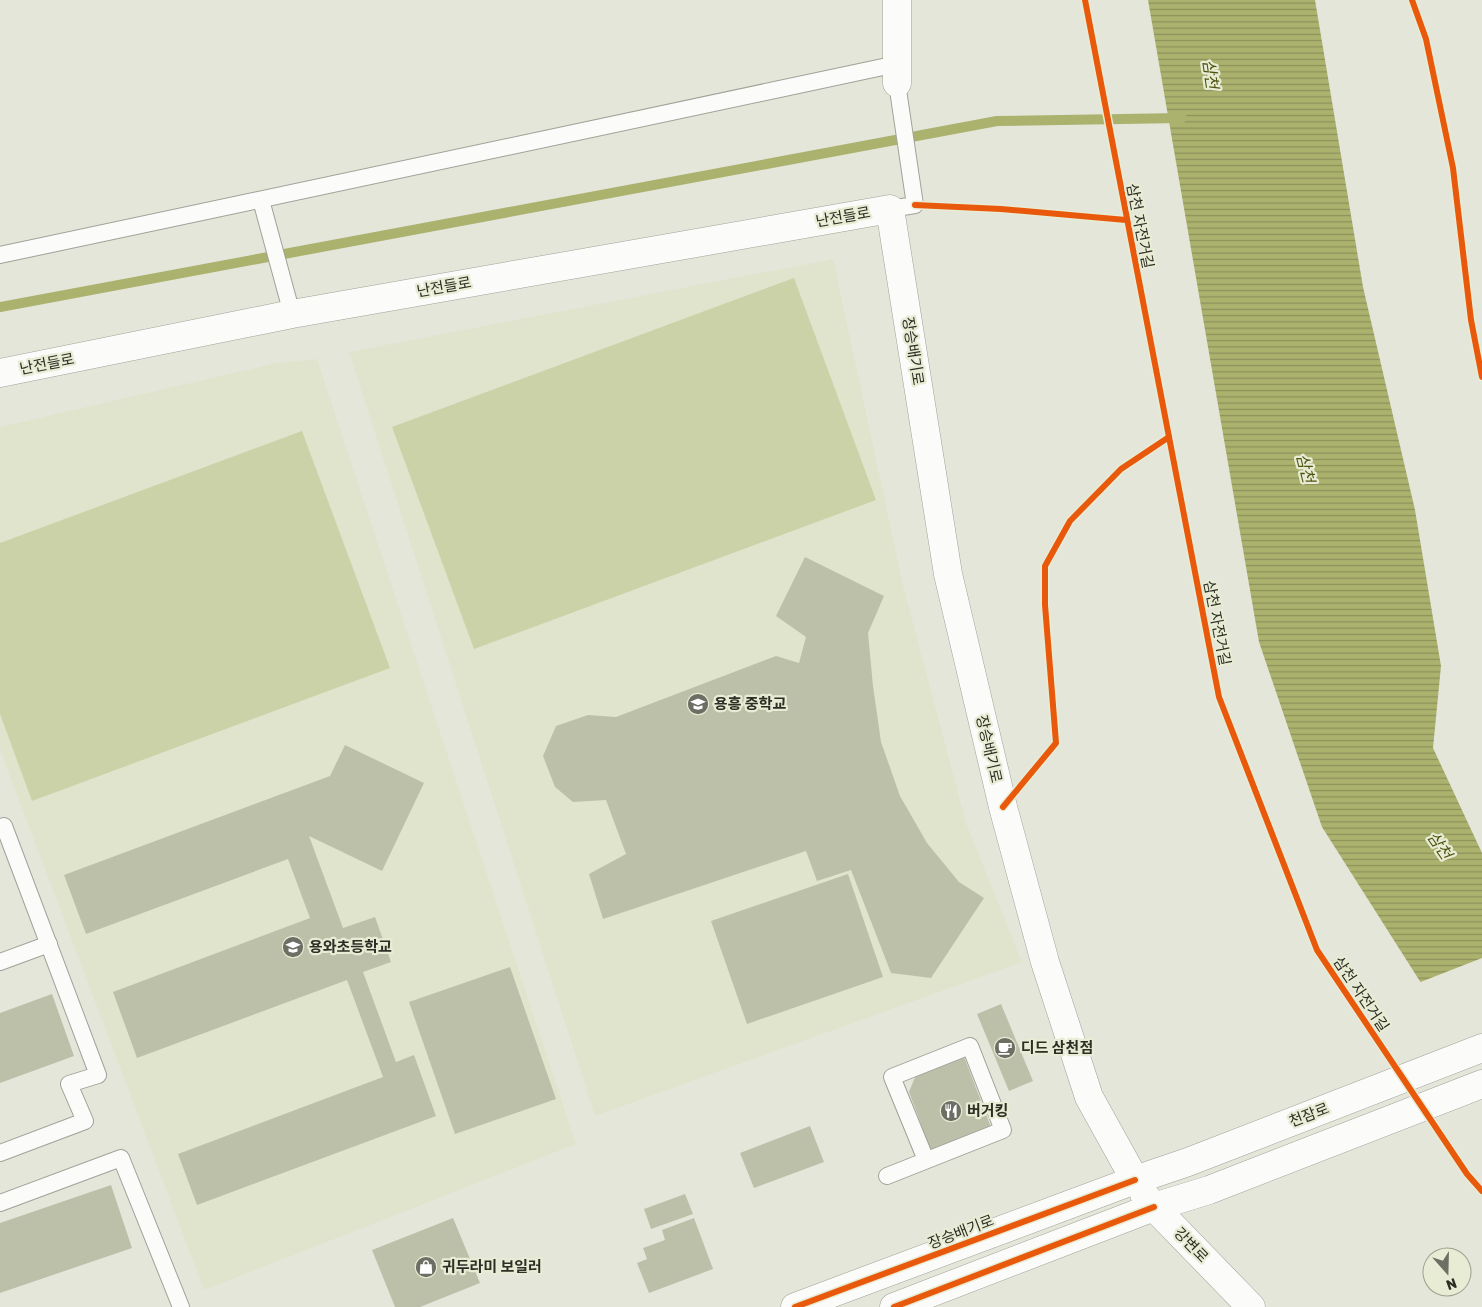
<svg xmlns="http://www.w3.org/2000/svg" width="1482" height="1307" font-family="Rubik,'Noto Sans KR',sans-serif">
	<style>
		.built { fill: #e0e4cd }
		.pitch { fill: #ccd2a8 }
		.water { fill: url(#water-rules) }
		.pier { fill: #e4e6da }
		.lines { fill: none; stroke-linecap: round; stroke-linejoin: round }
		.stream { stroke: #abb26e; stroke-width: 10 }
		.building { fill: #bdc0a9 }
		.service-casing { stroke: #a0a198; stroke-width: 18 }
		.minor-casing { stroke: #a0a198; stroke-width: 29 }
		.tertiary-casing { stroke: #a0a198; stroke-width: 29 }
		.service { stroke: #fbfbf9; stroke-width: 16 }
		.minor { stroke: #fbfbf9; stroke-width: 28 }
		.tertiary { stroke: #fbfbf9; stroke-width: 28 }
		.cycleway-casing { stroke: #e8ecd4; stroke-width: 9 }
		.cycleway { stroke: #e8590c; stroke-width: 6 }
		.labels { text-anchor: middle; stroke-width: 4.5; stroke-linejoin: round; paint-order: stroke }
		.street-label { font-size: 15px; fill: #2d2e25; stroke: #e8ecd4 }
		.poi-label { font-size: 15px; font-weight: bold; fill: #2d2e25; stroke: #e8ecd4; text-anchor: start }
		.water-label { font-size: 16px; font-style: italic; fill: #4e540f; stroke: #e8ecd4 }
	</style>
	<defs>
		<pattern id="water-rules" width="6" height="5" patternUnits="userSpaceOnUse" patternTransform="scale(1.25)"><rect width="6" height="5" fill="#abb26e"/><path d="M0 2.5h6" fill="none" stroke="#8c915a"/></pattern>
	</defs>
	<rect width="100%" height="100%" fill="#e4e6da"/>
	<g class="built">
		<path d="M833 259 903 585 966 823 1022 962 595 1116 349 352Z"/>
		<path d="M317 359 576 1144 204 1290 0 750V427L277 363Z"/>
	</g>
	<g class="pitch">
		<path d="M794 278 876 500 474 649 392 427Z"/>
		<path d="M302 431 390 668 32 801 0 714V543Z"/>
	</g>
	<path class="water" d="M1148 0H1315L1363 287 1415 510 1441 666 1433 748 1482 853V1079L1322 827 1259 642Z"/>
	<path class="pier" d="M1482 958V1082L1480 1081 1418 983Z"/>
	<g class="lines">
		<path class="stream" d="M0 307 997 121 1182 118"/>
	</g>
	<g class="building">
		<path d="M805 557 884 596 868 633 873 686 881 742 900 796 927 843 959 882 984 898 931 978 891 973 851 870 817 881 806 851 603 919 589 874 626 854 606 800 573 802 555 787 543 756 556 726 588 715 616 717 776 656 799 663 806 637 776 616Z"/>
		<path d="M345 745 424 783 382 871 309 836 343 928 375 917 391 962 363 972 396 1062 414 1055 436 1116 197 1205 178 1154 383 1077 347 980 137 1058 113 992 310 918 288 859 86 934 64 875 330 776Z"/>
		<path d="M848 874 883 977 747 1024 711 921Z"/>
		<path d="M510 967 556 1099 455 1134 409 1002Z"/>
		<path d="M52 994 74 1056 0 1083V1013Z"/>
		<path d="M1001 1004 1033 1081 1009 1091 977 1014Z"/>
		<path d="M963 1054 992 1130 932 1153 909 1092 917 1072Z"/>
		<path d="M810 1126 824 1162 754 1188 740 1153Z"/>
		<path d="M111 1185 132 1248 0 1293V1223Z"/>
		<path d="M685 1194 693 1214 651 1229 644 1209Z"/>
		<path d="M453 1218 480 1283 420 1307H395L372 1250Z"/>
		<path d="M694 1218 713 1269 649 1293 637 1263 647 1259 643 1248 665 1240 662 1230Z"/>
	</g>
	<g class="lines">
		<g class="service-casing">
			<g id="service">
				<path d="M261 200 292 314"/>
				<path d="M890 209 915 205 897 83"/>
				<path d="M0 255 897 64"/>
				<path d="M0 828 4 826 98 1075 69 1084 85 1121 0 1153"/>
				<path d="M0 962 49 944"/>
				<path d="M887 1176 1003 1130 970 1046 892 1077 926 1160"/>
				<path d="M0 1203 121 1158 181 1307"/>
			</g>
		</g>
		<g class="minor-casing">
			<g id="minor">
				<path d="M897 0V83"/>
				<path d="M0 373 292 314 890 209 948 574 1003 807 1045 962 1089 1097 1135 1180"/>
			</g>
		</g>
		<g class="tertiary-casing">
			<g id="tertiary">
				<path d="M1144 1194 1154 1207 1251 1307"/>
				<path d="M795 1307 1135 1180 1188 1162 1482 1048"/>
				<path d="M894 1307 1154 1207 1209 1190 1482 1084"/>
			</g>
		</g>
		<use href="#service" class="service"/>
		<use href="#minor" class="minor"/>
		<use href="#tertiary" class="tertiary"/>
		<g class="cycleway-casing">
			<g id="cycleway">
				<path d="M1085 0 1219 697 1317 950 1467 1174 1482 1191"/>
				<path d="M1412 0 1426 39 1453 168 1471 320 1482 377"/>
				<path d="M915 205 1001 209 1126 220"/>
				<path d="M1003 807 1056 743 1045 605V566L1070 521 1121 469 1169 437"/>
				<path d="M795 1307 1135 1180"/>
				<path d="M894 1307 1154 1207"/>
			</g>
		</g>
		<use href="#cycleway" class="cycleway"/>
	</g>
	<defs>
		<g id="school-disc" transform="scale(1.125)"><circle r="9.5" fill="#6d6e64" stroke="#e8ecd4"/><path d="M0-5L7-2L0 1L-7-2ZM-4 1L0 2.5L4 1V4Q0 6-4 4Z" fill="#fff"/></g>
		<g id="cafe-disc" transform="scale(1.125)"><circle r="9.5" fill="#6d6e64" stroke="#e8ecd4"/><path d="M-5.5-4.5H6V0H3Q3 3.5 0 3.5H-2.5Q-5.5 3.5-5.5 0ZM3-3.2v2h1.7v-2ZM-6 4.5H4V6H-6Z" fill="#fff"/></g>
		<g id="restaurant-disc" transform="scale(1.125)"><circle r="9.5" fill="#6d6e64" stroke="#e8ecd4"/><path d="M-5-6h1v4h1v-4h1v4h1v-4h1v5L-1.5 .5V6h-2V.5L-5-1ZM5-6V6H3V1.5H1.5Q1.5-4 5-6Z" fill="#fff"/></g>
		<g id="shop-disc" transform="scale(1.125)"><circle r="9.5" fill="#6d6e64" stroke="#e8ecd4"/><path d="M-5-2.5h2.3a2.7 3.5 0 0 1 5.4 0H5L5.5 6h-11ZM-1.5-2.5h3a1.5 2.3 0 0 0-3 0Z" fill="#fff"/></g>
	</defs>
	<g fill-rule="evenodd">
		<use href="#school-disc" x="698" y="704"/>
		<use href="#school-disc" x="293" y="947"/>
		<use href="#cafe-disc" x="1005" y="1048"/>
		<use href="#restaurant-disc" x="951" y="1111"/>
		<use href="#shop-disc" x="426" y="1267"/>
	</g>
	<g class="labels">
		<g class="street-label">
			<text transform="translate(843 217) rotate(-10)" y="5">난전들로</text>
			<text transform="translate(1140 226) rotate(79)" y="5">삼천 자전거길</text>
			<text transform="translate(444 287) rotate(-10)" y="5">난전들로</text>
			<text transform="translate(913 351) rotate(81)" y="5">장승배기로</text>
			<text transform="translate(47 364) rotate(-11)" y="5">난전들로</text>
			<text transform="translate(1217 623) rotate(79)" y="5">삼천 자전거길</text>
			<text transform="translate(989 749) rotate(77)" y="5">장승배기로</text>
			<text transform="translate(1361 994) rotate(56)" y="5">삼천 자전거길</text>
			<text transform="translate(1309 1115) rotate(-21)" y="5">천잠로</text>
			<text transform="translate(961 1232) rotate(-21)" y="5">장승배기로</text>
			<text transform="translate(1191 1245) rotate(46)" y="5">강변로</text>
		</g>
		<g class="poi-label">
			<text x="714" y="709">용흥 중학교</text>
			<text x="309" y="952">용와초등학교</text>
			<text x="1021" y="1053">디드 삼천점</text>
			<text x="967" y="1116">버거킹</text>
			<text x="442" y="1272">귀두라미 보일러</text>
		</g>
		<g class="water-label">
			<text transform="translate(1211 74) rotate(82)" y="6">삼천</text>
			<text transform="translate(1306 468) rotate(76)" y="6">삼천</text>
			<text transform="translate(1440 845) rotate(55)" y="6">삼천</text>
		</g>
	</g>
	<g transform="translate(1447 1272) rotate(160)"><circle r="24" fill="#e8ecd4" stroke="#9da08e"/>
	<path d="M0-4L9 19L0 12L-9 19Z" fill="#6d6e64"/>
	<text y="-8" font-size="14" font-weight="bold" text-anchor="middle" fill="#2d2e25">N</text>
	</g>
</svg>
